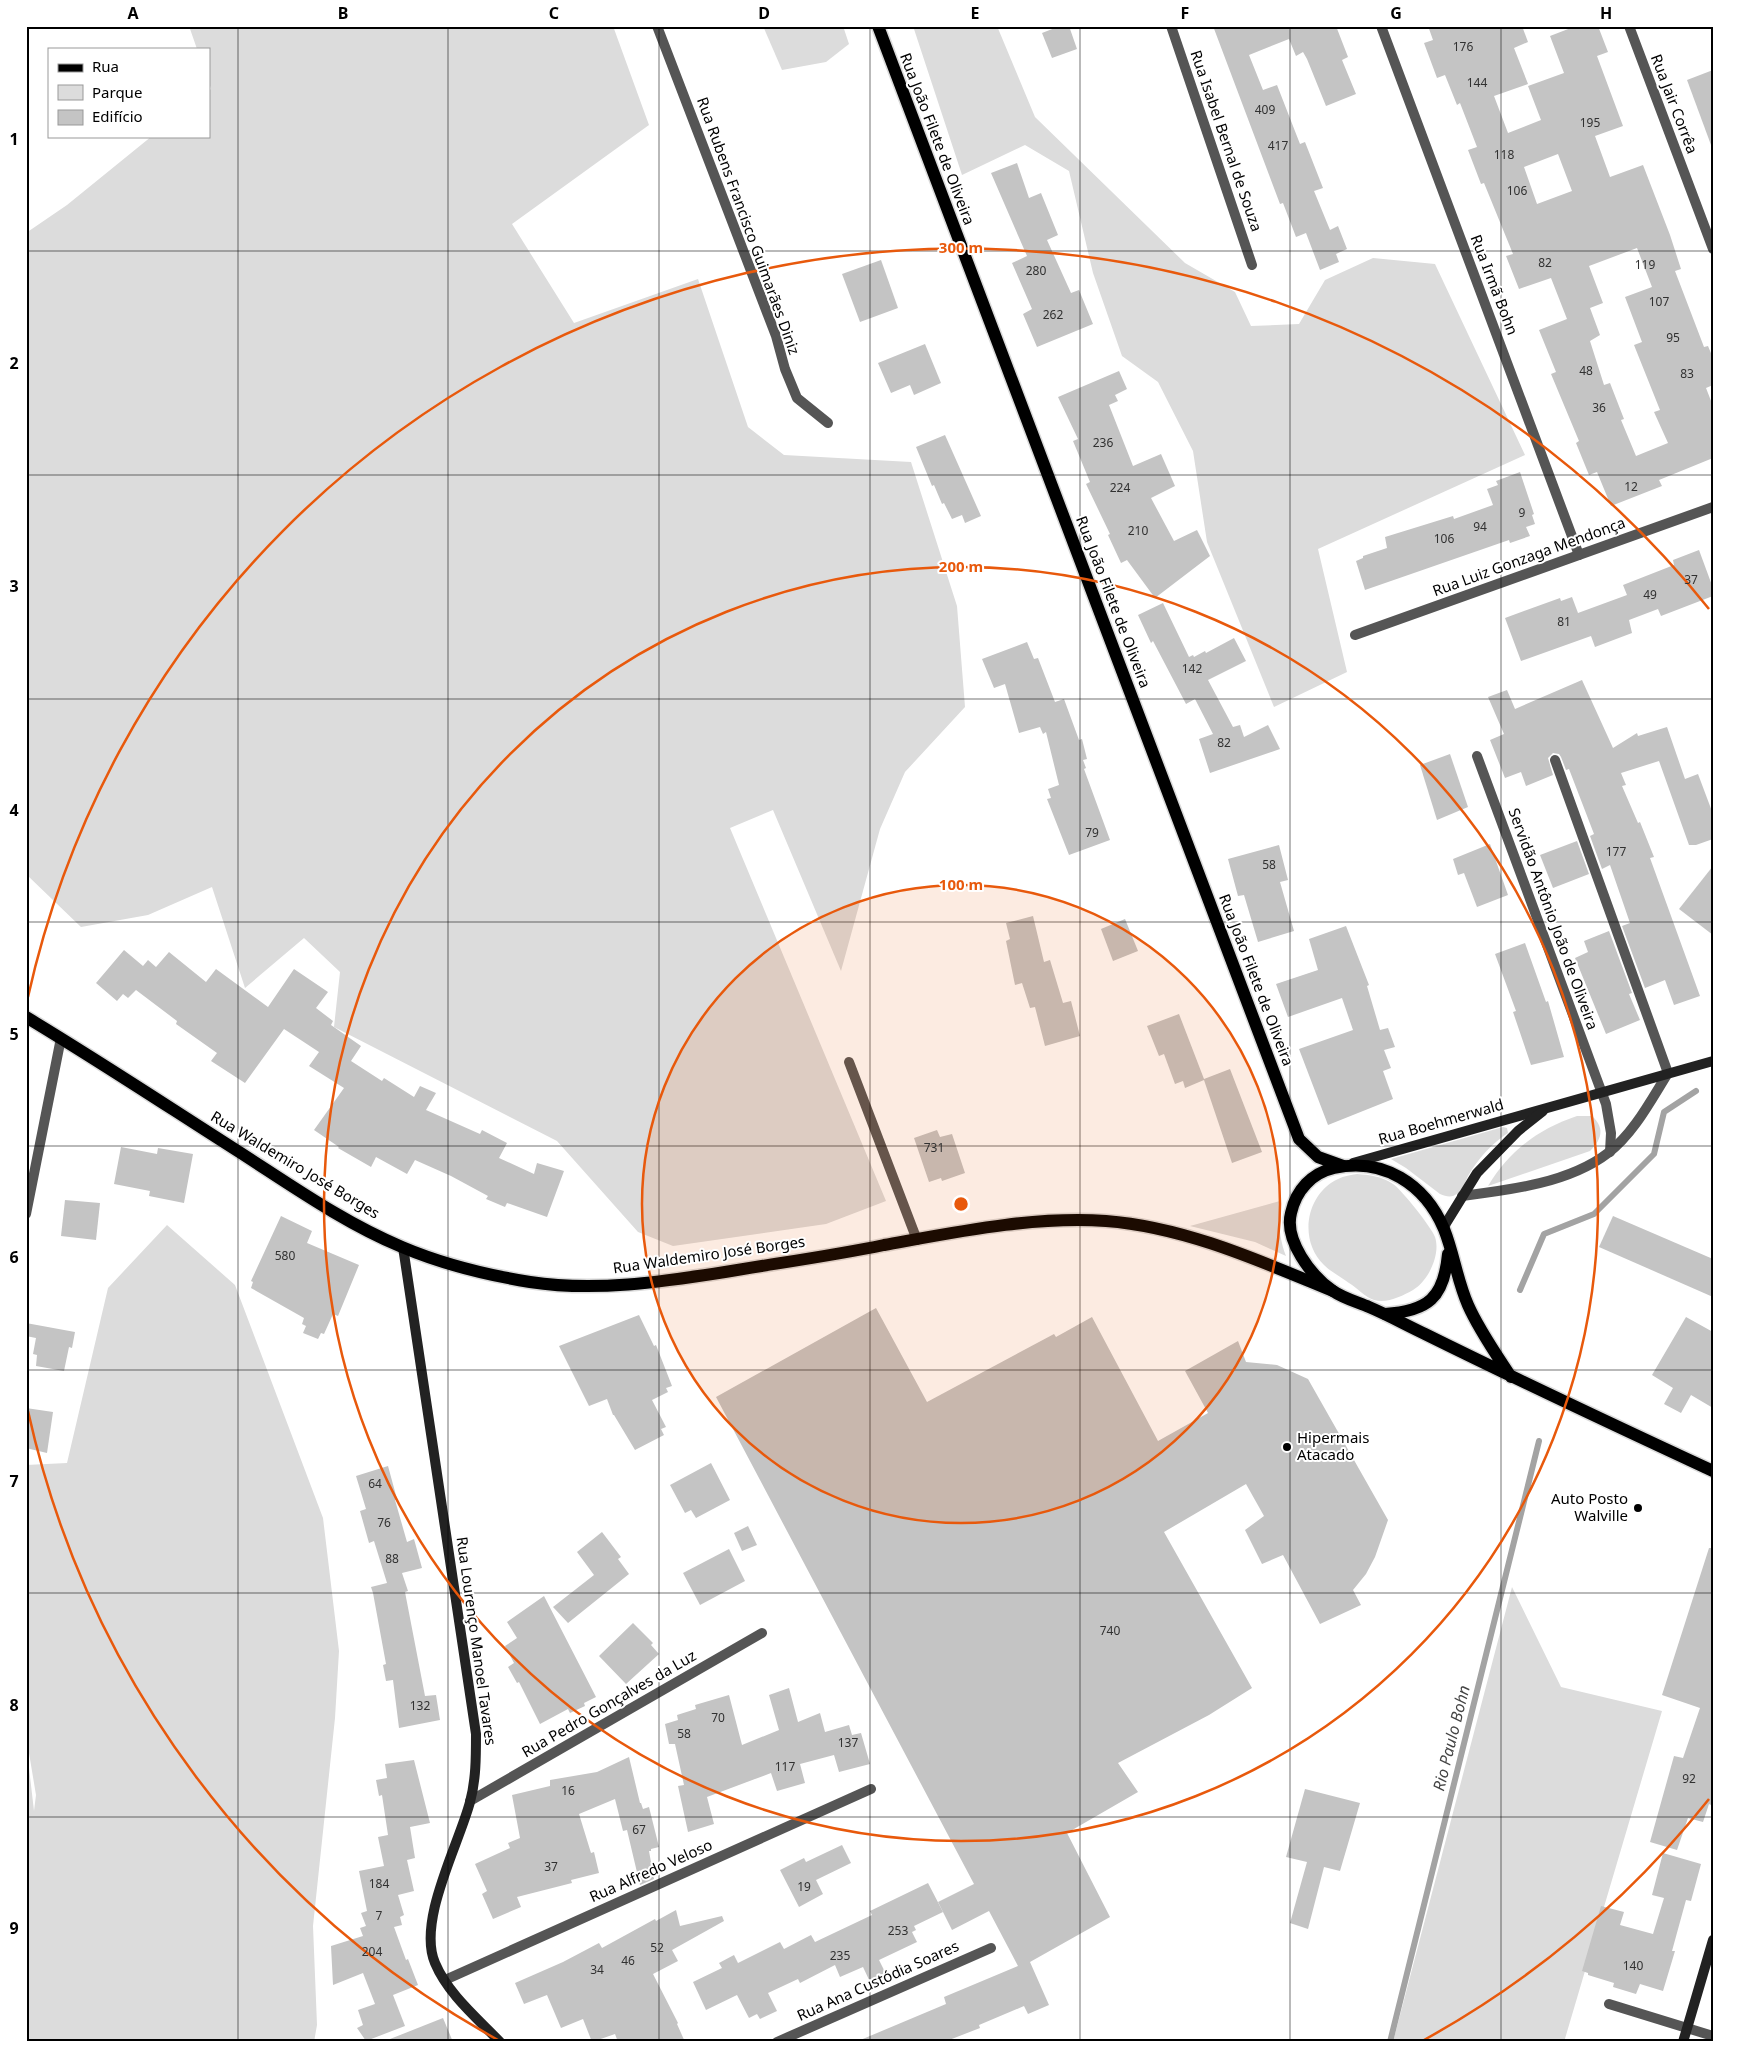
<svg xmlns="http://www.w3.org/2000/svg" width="1739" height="2068" font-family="'Noto Sans',sans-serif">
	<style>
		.green { fill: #dcdcdc }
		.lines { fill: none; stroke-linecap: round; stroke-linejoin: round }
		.stream { stroke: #a3a3a3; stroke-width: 6 }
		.building { fill: #c4c4c4; fill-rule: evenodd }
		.primary-casing { stroke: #dbdbdb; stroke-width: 15 }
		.street { stroke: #555; stroke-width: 10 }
		.secondary { stroke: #222; stroke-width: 10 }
		.primary { stroke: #000; stroke-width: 12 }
		.grid { fill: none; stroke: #000; stroke-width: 1; stroke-opacity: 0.55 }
		.ring { fill: none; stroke: #e8590c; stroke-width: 2.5 }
		.poi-dot { fill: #000; stroke: #fff; stroke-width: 2 }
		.labels { text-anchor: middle; stroke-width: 4; stroke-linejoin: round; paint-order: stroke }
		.number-label { font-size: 12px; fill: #313131 }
		.street-label { font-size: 15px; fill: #000; stroke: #fff }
		.poi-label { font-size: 15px; fill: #000; stroke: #fff; text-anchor: start }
		.water-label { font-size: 16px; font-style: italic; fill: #444; stroke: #fff }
		.centre { fill: #e8590c; stroke: #fff; stroke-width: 2.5 }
		.ring-label { font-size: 15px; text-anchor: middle; font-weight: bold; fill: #e8590c; stroke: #fff; stroke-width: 4; stroke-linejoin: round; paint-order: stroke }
		.neatline { fill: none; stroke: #000; stroke-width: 2 }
		.grid-label { font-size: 16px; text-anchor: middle; font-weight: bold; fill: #000 }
	</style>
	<rect width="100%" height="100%" fill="#fff"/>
	<g class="green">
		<path d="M189 26H613L649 125 512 224 574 323 698 279 748 427 784 455 911 462 957 606 965 707 905 772 880 829 841 971 773 810 730 828 886 1201 826 1224 673 1246 638 1232 557 1141 334 1027 340 972 304 938 245 988 212 887 148 915 81 927 28 876 26 877V233L67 205 152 136H209V91L211 89 209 82V49H197Z"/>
		<path d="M763 26H843L849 44 826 62 782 70Z"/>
		<path d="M913 26H997L1035 117 1185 263 1235 292 1251 326 1299 324 1325 280 1373 258 1435 264 1525 455 1318 549 1347 672 1274 707 1207 542 1193 451 1158 382 1122 356 1093 273 1069 171 1025 145 962 175Z"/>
		<path d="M1577 1116H1592C1605 1128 1602 1139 1590 1151L1488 1186C1509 1151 1538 1129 1577 1116Z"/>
		<path d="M1503 1127 1507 1128 1508 1133C1492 1143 1477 1160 1468 1176 1465 1182 1464 1188 1458 1193 1452 1198 1447 1197 1440 1194L1406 1168 1391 1159Z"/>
		<path d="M1357 1174C1370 1175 1381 1176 1393 1184 1401 1189 1432 1228 1435 1237 1441 1255 1428 1281 1413 1290 1402 1296 1387 1304 1374 1300 1366 1298 1356 1287 1349 1283 1341 1277 1331 1272 1324 1265 1298 1240 1306 1194 1338 1179 1344 1176 1351 1175 1357 1174Z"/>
		<path d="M1280 1201C1278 1219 1279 1238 1286 1256L1255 1242 1190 1226Z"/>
		<path d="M167 1225 235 1285 323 1518 339 1651 335 1718 313 1926 317 2025 314 2042H26V1742L34 1811 36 1795 26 1735V1465L67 1463 108 1288Z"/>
		<path d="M1512 1587 1561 1687 1662 1711 1564 2042H1393Z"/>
	</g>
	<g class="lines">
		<g class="stream">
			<path d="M1520 1290 1544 1234 1594 1214 1654 1154 1664 1112 1696 1091"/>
			<path d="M1390 2042 1539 1441"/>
		</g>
	</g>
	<g class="building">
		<path d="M1060 26H1069L1077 49 1052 58 1042 33Z"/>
		<path d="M1213 26H1336L1348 57 1342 60 1356 94 1326 106 1307 59 1303 52 1296 56 1289 39 1249 55 1263 90 1277 85 1300 144 1305 142 1323 188 1314 191 1330 230 1338 226 1347 249 1336 254 1339 262 1320 270 1306 233 1296 237 1283 203 1280 204Z"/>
		<path d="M1428 26H1522L1528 42 1514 48 1528 84 1494 96 1508 133 1541 120 1528 86 1564 73 1550 36 1576 26H1598L1608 52 1597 56 1623 126 1595 136 1610 177 1643 165 1670 235 1681 269 1675 271 1704 347 1708 346 1713 358V385L1706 388 1713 406V458L1659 480 1662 486 1611 506 1597 472 1589 475 1576 443 1579 441 1551 374 1556 372 1539 330 1567 319 1551 278 1519 289 1506 256 1513 254 1484 183 1481 184 1468 150 1477 147 1460 103 1457 105 1445 75 1437 78 1424 43 1433 40ZM1558 154 1572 191 1537 204 1524 167ZM1637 248 1652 287 1625 297 1642 342 1634 345 1660 410 1654 412 1668 443 1636 456 1621 420 1624 419 1610 383 1604 385 1590 341 1600 335 1590 308 1603 303 1589 266Z"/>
		<path d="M1713 70V145H1711L1687 80Z"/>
		<path d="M1017 163 1029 198 1041 193 1058 235 1047 240 1071 293 1079 290 1093 324 1037 347 1023 314 1032 309 1012 263 1027 256 991 173Z"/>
		<path d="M881 260 898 308 860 322 842 274Z"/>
		<path d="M925 344 941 383 914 395 910 385 891 393 878 363Z"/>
		<path d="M1119 371 1127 389 1115 395 1118 401 1109 405 1133 466 1161 454 1175 486 1151 498 1174 541 1197 530 1210 556 1155 598 1127 560 1121 563 1108 535 1110 534 1086 484 1090 482 1073 441 1078 439 1058 397Z"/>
		<path d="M945 435 981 516 965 523 962 515 952 519 944 503 942 504 934 485 932 486 916 447Z"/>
		<path d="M1520 472 1534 514 1532 515 1535 524 1526 527 1530 536 1510 543 1509 540 1365 590 1356 561 1363 558V556L1387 548 1385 537 1453 516 1454 519 1493 505 1487 489 1498 485 1496 481Z"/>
		<path d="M1699 550 1713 588V596L1661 616 1658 609 1629 620 1632 633 1595 647 1591 636 1521 661 1505 618 1560 598 1561 601 1572 597 1578 613 1627 595 1623 585 1674 565 1673 560Z"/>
		<path d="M1163 603 1189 657 1193 655 1194 657 1205 651 1206 653 1234 638 1246 661 1208 680 1233 727 1240 725 1244 737 1268 725 1280 749 1210 773 1199 739 1213 734 1195 699 1186 704 1153 641 1151 643 1138 615Z"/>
		<path d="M1027 642 1034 659 1038 658 1055 702 1064 699 1079 740 1082 739 1087 759 1083 760 1086 768 1084 769 1110 840 1069 855 1047 799 1051 798 1048 789 1059 785 1046 732 1043 734 1040 727 1019 733 1005 684 994 688 982 659Z"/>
		<path d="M1582 680 1613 748 1637 733 1638 736 1667 727 1685 779 1698 774 1713 814V839L1696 845H1689L1659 761 1621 773 1626 785 1622 786 1638 823 1640 822 1654 857 1650 858 1700 996 1674 1005 1665 980 1645 988 1622 926 1630 923 1610 865 1602 869 1590 836 1594 834 1569 769 1566 770 1561 757 1559 754 1553 753 1548 758 1553 775 1526 786 1521 772 1505 778 1490 740 1504 734 1488 697 1507 690 1515 709Z"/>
		<path d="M1450 754 1468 807 1437 820 1420 765Z"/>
		<path d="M1577 841 1589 874 1553 888 1540 855Z"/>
		<path d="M1490 844 1508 895 1477 907 1464 873 1458 875 1453 859Z"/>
		<path d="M1279 845 1288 880 1280 882 1294 931 1258 942 1244 895 1238 896 1228 859Z"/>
		<path d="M1713 866V935L1679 909Z"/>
		<path d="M1033 916 1044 962 1050 960 1063 1003 1071 1001 1080 1036 1045 1046 1035 1007 1030 1008 1022 983 1015 985 1006 941 1010 939 1006 923Z"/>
		<path d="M1125 919 1138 951 1113 961 1101 929Z"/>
		<path d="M1346 926 1369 985 1367 986 1380 1030 1388 1028 1395 1047 1384 1050 1391 1068 1383 1071 1393 1099 1328 1125 1299 1049 1353 1030 1342 998 1288 1017 1276 984 1318 970 1309 939Z"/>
		<path d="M1609 931 1632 993 1629 994 1640 1020 1606 1034 1575 958 1588 952 1584 941Z"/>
		<path d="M1525 943 1546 1002 1548 1001 1564 1057 1531 1065 1513 1012 1516 1011 1495 954Z"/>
		<path d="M124 950 143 966 148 960 156 967 169 952 206 982 216 969 268 1007 294 969 328 992 316 1008 333 1021 331 1025 361 1046 351 1061 382 1081 384 1078 414 1097 420 1086 436 1093 426 1110 480 1134 482 1130 507 1143 499 1158 534 1174 537 1163 564 1171 547 1217 507 1203 505 1207 486 1199 488 1196 451 1176 415 1160 407 1174 376 1157 371 1167 338 1148 339 1147 314 1130 344 1088 309 1066 319 1052 284 1029 245 1083 211 1061 217 1053 176 1024 177 1021 136 990 128 998 123 994 117 1001 96 983Z"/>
		<path d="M1179 1014 1204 1079 1230 1069 1262 1152 1232 1163 1204 1080 1185 1088 1183 1081 1175 1084 1164 1054 1159 1056 1147 1026Z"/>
		<path d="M937 1130 940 1137 952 1134 965 1173 942 1181 941 1178 929 1182 914 1138Z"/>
		<path d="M121 1147 157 1154 158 1148 193 1154 184 1203 149 1196 150 1191 114 1184Z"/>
		<path d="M65 1200 100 1203 96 1240 61 1236Z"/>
		<path d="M281 1216 312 1231 307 1243 359 1265 338 1316 333 1314 324 1334 321 1333 318 1339 303 1333 306 1326 302 1324 304 1318 251 1288 253 1282 251 1281Z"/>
		<path d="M1613 1216 1713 1259V1297L1599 1247Z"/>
		<path d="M876 1308 927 1402 1054 1334 1056 1337 1092 1317 1158 1441 1208 1413 1185 1371 1238 1341 1246 1362 1277 1365 1308 1379 1388 1520 1375 1557 1366 1574 1353 1590 1361 1605 1320 1624 1283 1555 1262 1564 1245 1530 1264 1516 1246 1484 1164 1532 1252 1688 1209 1715 1118 1763 1138 1792 1067 1833 1110 1917 1030 1962 1049 2005 1028 2014 1024 2006 979 2025 980 2028 944 2042 858 2041 946 2004 944 1997 1018 1966 989 1911 952 1930 938 1902 974 1884 716 1397Z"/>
		<path d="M639 1315 654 1346 656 1345 672 1386 666 1388 668 1392 652 1400 666 1427 661 1429 664 1435 635 1450 614 1415H613L607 1399 589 1406 559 1346Z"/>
		<path d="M1686 1317 1713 1332V1408L1691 1395 1681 1413 1664 1404 1673 1388 1652 1375Z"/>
		<path d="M26 1323 75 1332 72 1348 69 1347 64 1371 36 1366 37 1355 33 1354 36 1338 26 1336Z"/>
		<path d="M26 1408 53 1412 47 1453 26 1448Z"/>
		<path d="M711 1463 730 1500 696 1518 691 1510 685 1513 670 1485Z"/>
		<path d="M388 1466 397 1499 395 1500 407 1542 414 1539 422 1568 402 1573 408 1591 405 1592 425 1696 436 1695 440 1720 399 1728 393 1680 386 1681 383 1665 386 1664 373 1593 371 1587 387 1583 374 1541 369 1543 360 1511 366 1509 356 1476Z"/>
		<path d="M748 1526 757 1545 742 1551 734 1533Z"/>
		<path d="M602 1532 621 1557 618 1559 629 1574 568 1623 553 1607 594 1575 577 1552Z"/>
		<path d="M1709 1548H1713V1806L1709 1804 1703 1822 1688 1818 1677 1850 1650 1842 1674 1756 1683 1758 1700 1708 1662 1695Z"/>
		<path d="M729 1549 745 1581 700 1605 683 1573Z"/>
		<path d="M544 1596 596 1697 584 1703 585 1706 570 1713 568 1709 540 1724 519 1682 517 1683 508 1667 514 1663 505 1646 517 1638 507 1622Z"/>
		<path d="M633 1623 653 1643 651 1645 659 1654 626 1684 599 1656Z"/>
		<path d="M789 1688 798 1722 820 1713 825 1732 849 1725 852 1735 861 1733 870 1764 839 1772 834 1755 800 1764 805 1783 777 1791 771 1773 707 1797 714 1824 688 1832 678 1786 684 1785 675 1744H669L665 1724 678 1720 677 1715 696 1709 695 1705 729 1695 742 1745 779 1730 769 1695Z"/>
		<path d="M629 1757 640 1803H641L643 1809 649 1807 659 1847 651 1849V1851H649L654 1879 640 1885 627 1830 623 1831 615 1799 579 1814 591 1853 594 1852 599 1873 571 1880 572 1883 517 1897 521 1907 493 1919 482 1894 487 1891 475 1864 510 1848 508 1843 520 1838 512 1795 550 1786V1780L597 1772Z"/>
		<path d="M414 1760 430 1823 410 1827 415 1858 407 1860 414 1891 398 1895 404 1915 400 1917 402 1925 394 1927 406 1960 408 1959 418 1985 393 1995 405 2026 366 2041 357 2028 363 2025 358 2010 375 2004 363 1973 333 1985 331 1946 363 1936 360 1928 366 1926 361 1913 367 1911 359 1871 384 1866 378 1837 388 1835 382 1795 379 1796 376 1780 387 1778 385 1764Z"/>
		<path d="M1305 1789 1360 1803 1340 1871 1324 1867 1308 1929 1290 1923 1307 1862 1286 1857Z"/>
		<path d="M842 1845 851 1863 816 1880 823 1894 799 1907 780 1870 804 1858 806 1862Z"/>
		<path d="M1663 1853 1701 1864 1691 1901 1686 1900 1672 1951H1675L1663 1991 1640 1984 1636 1994 1613 1987 1614 1983 1588 1975V1973L1582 1971 1601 1906 1624 1912 1620 1925 1653 1934 1664 1898 1652 1895Z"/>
		<path d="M928 1883 943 1912 914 1926 916 1930 912 1932 917 1942 879 1960 887 1976 871 1984 863 1967 840 1977 835 1965 800 1983 798 1979 768 1993 777 2011 760 2019 757 2014 749 2018 737 1995 706 2010 693 1982 722 1968 719 1963 734 1955 738 1963 780 1942 784 1949 811 1935 815 1942 872 1915 870 1911Z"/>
		<path d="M676 1910 680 1926 722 1916 724 1921 672 1950 678 1961 653 1974 678 2023 677 2024 685 2042H618L615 2034 592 2042 583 2019 561 2028 547 1995 524 2004 515 1983 563 1962 599 1943 602 1948 655 1919 656 1921Z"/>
		<path d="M443 2018 453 2042H385V2041Z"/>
	</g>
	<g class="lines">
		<g class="primary-casing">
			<g id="primary">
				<path d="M878 26 1299 1139 1318 1157 1343 1166"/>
				<path d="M26 1017C96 1059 164 1104 233 1148 288 1183 342 1222 402 1247 442 1264 487 1275 530 1282 595 1292 661 1282 725 1272 778 1263 831 1256 884 1245 956 1232 1032 1216 1106 1221 1185 1227 1260 1261 1333 1291"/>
				<path d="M1385 1314C1428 1311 1444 1298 1448 1254"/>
				<path d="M1511 1377C1496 1354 1479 1330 1468 1305 1457 1280 1454 1254 1444 1229 1425 1184 1383 1157 1334 1168 1312 1173 1296 1190 1291 1213 1284 1240 1311 1276 1333 1291 1343 1298 1357 1302 1369 1307 1388 1315 1406 1325 1425 1334 1520 1381 1616 1426 1713 1471"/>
			</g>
		</g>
		<g class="street">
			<path d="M657 26 776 336 785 369 797 398 828 423"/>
			<path d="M1171 26 1252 265"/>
			<path d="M1381 26 1579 555"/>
			<path d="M1629 26 1713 249"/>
			<path d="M1355 635 1713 507"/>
			<path d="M1477 756 1606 1104 1611 1133 1610 1152"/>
			<path d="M849 1062 917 1240"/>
			<path d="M1462 1196C1510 1190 1569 1183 1608 1153 1634 1133 1651 1100 1668 1073L1555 760"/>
			<path d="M26 1214 61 1038"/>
			<path d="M470 1801 762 1633"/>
			<path d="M445 1980 871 1789"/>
			<path d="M1609 2004 1713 2036"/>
			<path d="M777 2042 991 1948"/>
		</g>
		<g class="secondary">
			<path d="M1353 1163 1713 1061"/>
			<path d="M1443 1228 1477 1173 1518 1131 1543 1111"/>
			<path d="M403 1247 476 1734C476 1757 476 1780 470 1802 459 1844 417 1921 435 1963 448 1994 477 2018 500 2042"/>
			<path d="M1683 2042 1713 1940"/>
		</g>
		<use href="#primary" class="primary"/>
	</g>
	<path class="grid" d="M238 26V2042M448 26V2042M659 26V2042M870 26V2042M1080 26V2042M1290 26V2042M1501 26V2042M26 251H1713M26 475H1713M26 699H1713M26 922H1713M26 1146H1713M26 1370H1713M26 1593H1713M26 1817H1713"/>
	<circle cx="961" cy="1204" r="319" fill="#e8590c" fill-opacity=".12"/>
	<g class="ring">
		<circle cx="961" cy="1204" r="319"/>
		<circle cx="961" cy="1204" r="637"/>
		<path d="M1709 1799A956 956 0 0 1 1424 2040M498 2040A956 956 0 0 1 28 1411M28 997A956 956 0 0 1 1709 609"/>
	</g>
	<g class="poi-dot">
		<circle cx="1287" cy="1447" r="5"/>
		<circle cx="1638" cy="1508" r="5"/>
	</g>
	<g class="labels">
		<g class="number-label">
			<text x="1463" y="51">176</text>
			<text x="1477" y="87">144</text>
			<text x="1265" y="114">409</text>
			<text x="1590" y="127">195</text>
			<text x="1278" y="150">417</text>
			<text x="1504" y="159">118</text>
			<text x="1517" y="195">106</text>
			<text x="1545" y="267">82</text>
			<text x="1645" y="269">119</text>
			<text x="1036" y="275">280</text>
			<text x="1659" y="306">107</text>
			<text x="1053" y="319">262</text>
			<text x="1673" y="342">95</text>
			<text x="1586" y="375">48</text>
			<text x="1687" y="378">83</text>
			<text x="1599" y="412">36</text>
			<text x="1103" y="447">236</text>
			<text x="1631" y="491">12</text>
			<text x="1120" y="492">224</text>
			<text x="1522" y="517">9</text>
			<text x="1480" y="531">94</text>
			<text x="1138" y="535">210</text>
			<text x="1444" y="543">106</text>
			<text x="1691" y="584">37</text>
			<text x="1650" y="599">49</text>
			<text x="1564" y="626">81</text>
			<text x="1192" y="673">142</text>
			<text x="1224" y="747">82</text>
			<text x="1092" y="837">79</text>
			<text x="1616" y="856">177</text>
			<text x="1269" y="869">58</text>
			<text x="934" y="1152">731</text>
			<text x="285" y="1260">580</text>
			<text x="375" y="1488">64</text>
			<text x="384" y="1527">76</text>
			<text x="392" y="1563">88</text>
			<text x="1110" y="1635">740</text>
			<text x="420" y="1710">132</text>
			<text x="718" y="1722">70</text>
			<text x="684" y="1738">58</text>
			<text x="848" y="1747">137</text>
			<text x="785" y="1771">117</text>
			<text x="1689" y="1783">92</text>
			<text x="568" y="1795">16</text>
			<text x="639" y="1834">67</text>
			<text x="551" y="1871">37</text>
			<text x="379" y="1888">184</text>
			<text x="804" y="1891">19</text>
			<text x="379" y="1920">7</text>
			<text x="898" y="1935">253</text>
			<text x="657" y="1952">52</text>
			<text x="372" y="1956">204</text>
			<text x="840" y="1960">235</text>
			<text x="628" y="1965">46</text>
			<text x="1633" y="1970">140</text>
			<text x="597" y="1974">34</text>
		</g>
		<g class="street-label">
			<text transform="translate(1674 104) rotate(69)" y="5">Rua Jair Corrêa</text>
			<text transform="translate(937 139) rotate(69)" y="5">Rua João Filete de Oliveira</text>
			<text transform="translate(1226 141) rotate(71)" y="5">Rua Isabel Bernal de Souza</text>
			<text transform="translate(748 226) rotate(70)" y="5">Rua Rubens Francisco Guimarães Diniz</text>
			<text transform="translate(1494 285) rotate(69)" y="5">Rua Irmã Bohn</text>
			<text transform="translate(1529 557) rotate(-20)" y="5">Rua Luiz Gonzaga Mendonça</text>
			<text transform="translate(1113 602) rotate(69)" y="5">Rua João Filete de Oliveira</text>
			<text transform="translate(1553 919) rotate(70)" y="5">Servidão Antônio João de Oliveira</text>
			<text transform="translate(1256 980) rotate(69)" y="5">Rua João Filete de Oliveira</text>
			<text transform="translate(1441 1122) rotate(-16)" y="5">Rua Boehmerwald</text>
			<text transform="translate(295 1165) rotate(31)" y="5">Rua Waldemiro José Borges</text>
			<text transform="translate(709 1255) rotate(-8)" y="5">Rua Waldemiro José Borges</text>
			<text transform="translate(476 1641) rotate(82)" y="5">Rua Lourenço Manoel Tavares</text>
			<text transform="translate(609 1704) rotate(-30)" y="5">Rua Pedro Gonçalves da Luz</text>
			<text transform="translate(651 1871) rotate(-24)" y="5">Rua Alfredo Veloso</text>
			<text transform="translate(878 1981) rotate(-24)" y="5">Rua Ana Custódia Soares</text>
		</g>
		<g class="poi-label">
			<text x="1297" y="1443">Hipermais<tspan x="1297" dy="17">Atacado</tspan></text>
			<text x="1628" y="1504" text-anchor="end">Auto Posto<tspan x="1628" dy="17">Walville</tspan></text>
		</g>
		<g class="water-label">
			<text transform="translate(1451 1738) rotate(-76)" y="6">Rio Paulo Bohn</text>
		</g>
	</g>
	<circle cx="961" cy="1204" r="8" class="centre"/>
	<g class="ring-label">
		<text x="961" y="253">300 m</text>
		<text x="961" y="572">200 m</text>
		<text x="961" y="890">100 m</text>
	</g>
	<rect width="1739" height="2068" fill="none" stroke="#ffffff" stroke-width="55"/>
	<rect x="48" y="48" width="162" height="90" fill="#ffffff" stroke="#999999"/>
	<rect x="58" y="64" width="25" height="8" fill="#000000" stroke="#999999"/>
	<text x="92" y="72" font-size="15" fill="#000000">Rua</text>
	<rect x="58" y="85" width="25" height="15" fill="#dcdcdc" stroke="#999999"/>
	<text x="92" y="98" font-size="15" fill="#000000">Parque</text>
	<rect x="58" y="110" width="25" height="15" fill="#c4c4c4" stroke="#999999"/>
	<text x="92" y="122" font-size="15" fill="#000000">Edifício</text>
	<rect x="28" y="28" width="1684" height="2012" class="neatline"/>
	<g class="grid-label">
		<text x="133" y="19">A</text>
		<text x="343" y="19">B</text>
		<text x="554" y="19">C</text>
		<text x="764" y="19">D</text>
		<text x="975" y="19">E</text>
		<text x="1185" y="19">F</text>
		<text x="1396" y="19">G</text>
		<text x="1606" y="19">H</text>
		<text x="14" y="145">1</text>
		<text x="14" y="369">2</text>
		<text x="14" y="592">3</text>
		<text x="14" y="816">4</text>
		<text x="14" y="1040">5</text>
		<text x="14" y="1263">6</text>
		<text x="14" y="1487">7</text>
		<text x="14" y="1711">8</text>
		<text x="14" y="1934">9</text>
	</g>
</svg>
